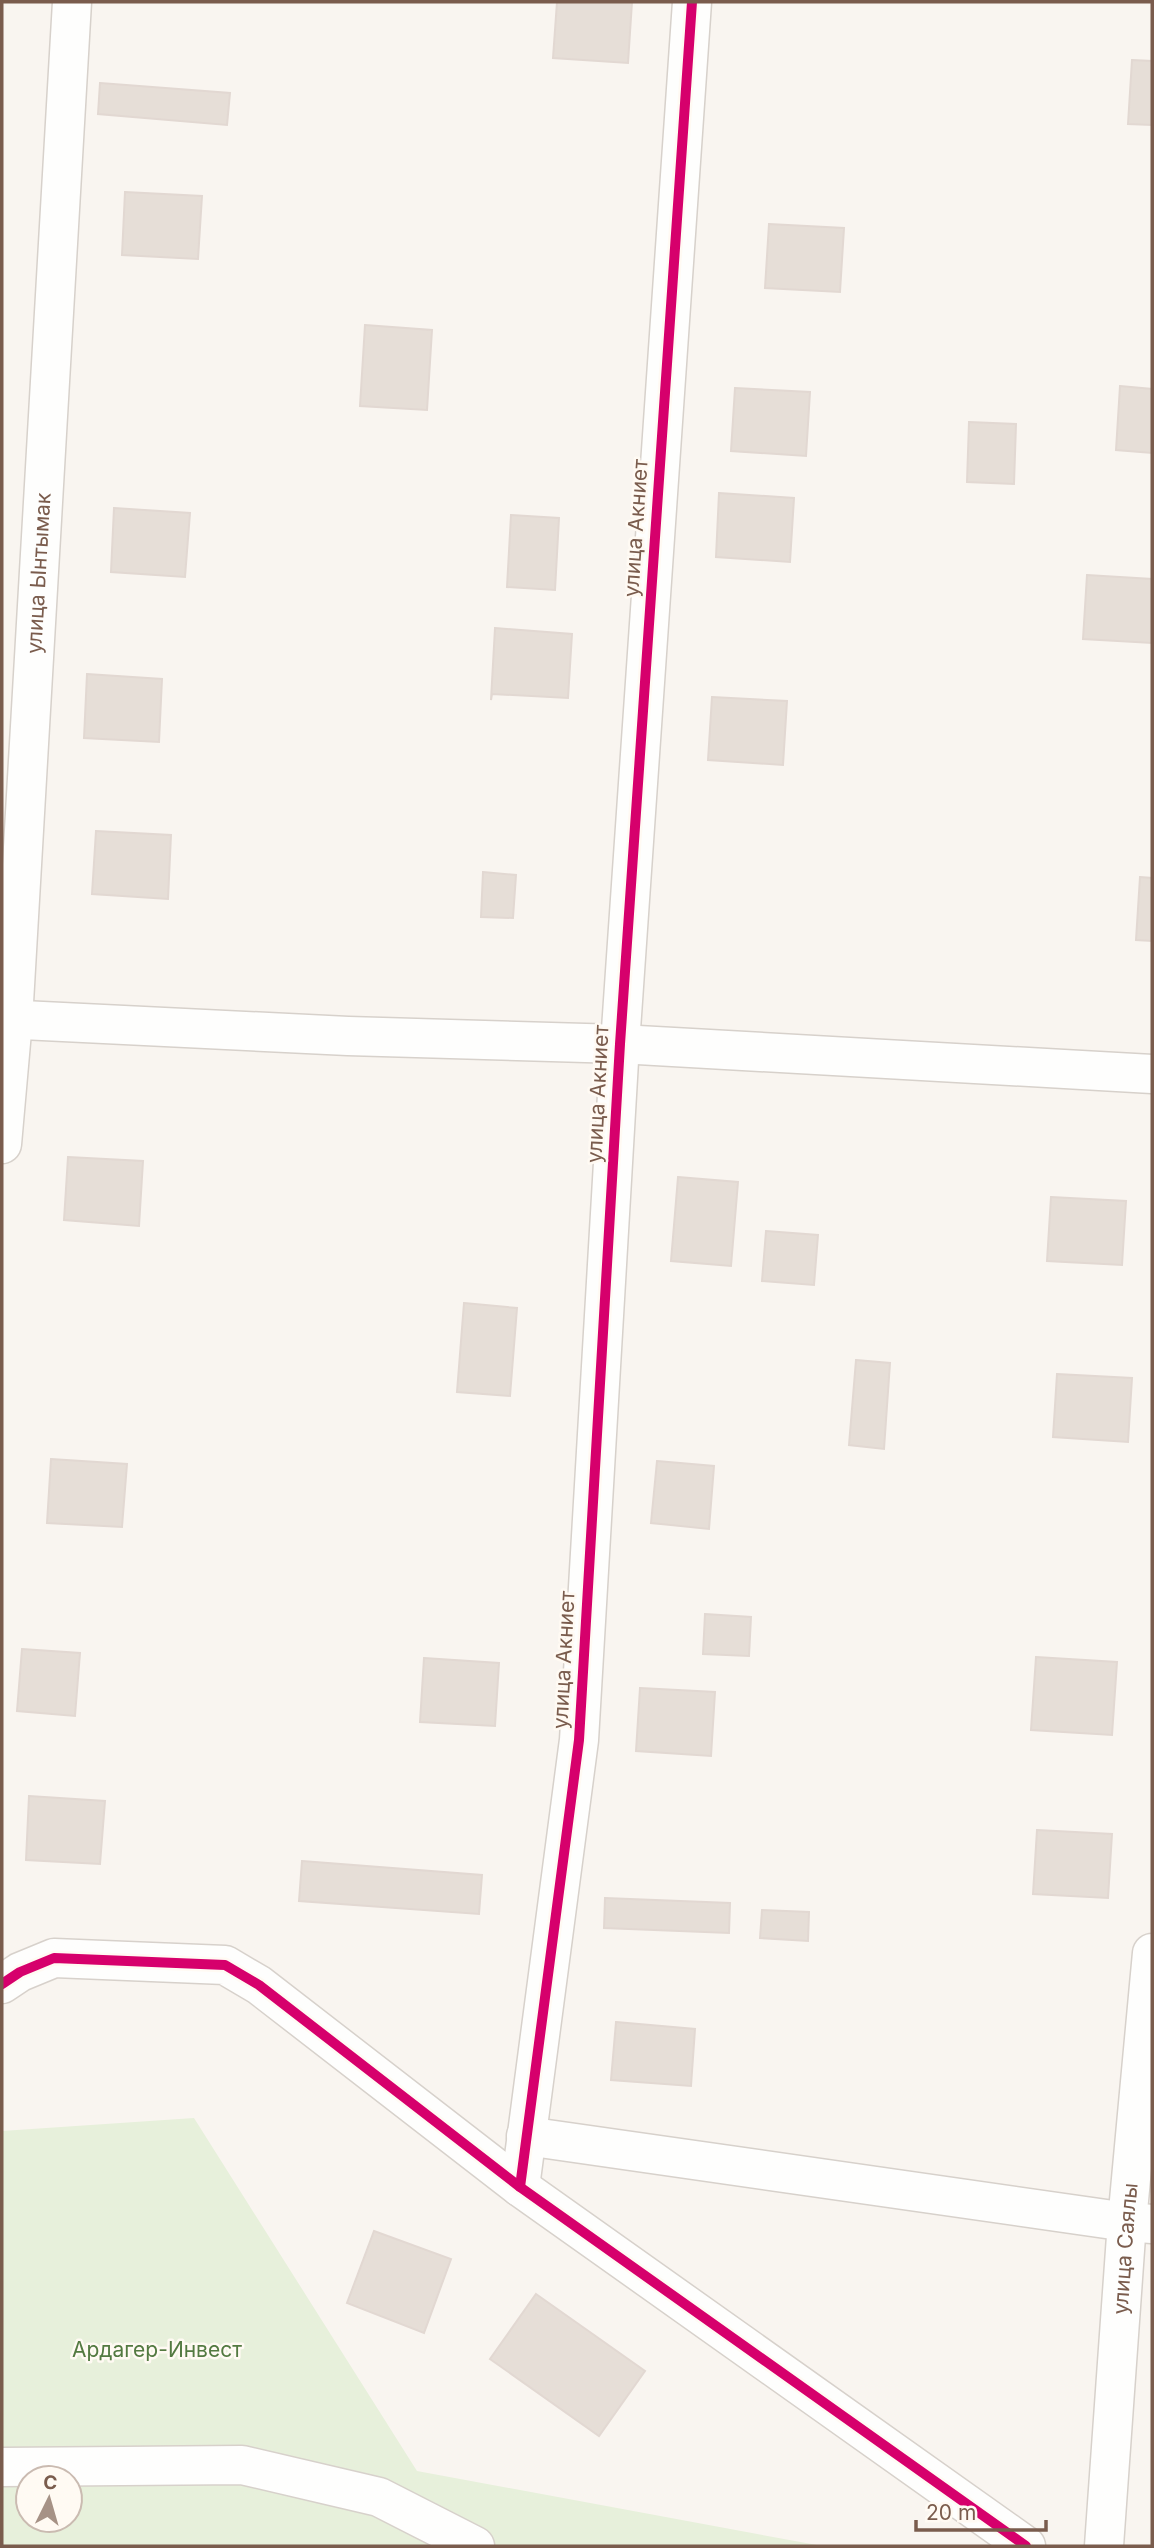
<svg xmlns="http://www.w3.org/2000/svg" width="1154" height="2548" font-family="Inter,sans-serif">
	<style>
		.green { fill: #e7f0db; fill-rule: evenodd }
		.building { fill: #e6ded7; stroke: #e2d8d2; stroke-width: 2 }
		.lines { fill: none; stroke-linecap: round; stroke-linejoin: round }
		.street-casing { stroke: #d7d1cb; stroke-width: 41 }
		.street { stroke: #fefefd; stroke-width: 38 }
		.cycleway-casing { stroke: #fffaf3; stroke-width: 15 }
		.cycleway { stroke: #d6006c; stroke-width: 10 }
		.labels { text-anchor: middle; stroke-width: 5; stroke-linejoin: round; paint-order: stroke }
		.street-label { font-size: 21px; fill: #7a5c4d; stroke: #fffaf3 }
		.park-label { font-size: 21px; fill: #537a41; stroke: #fffaf3 }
	</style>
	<rect width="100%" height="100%" fill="#f9f5f0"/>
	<path class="green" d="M194 2118 417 2471 822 2546H2V2131ZM28 2478H70V2520H28Z"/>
	<g class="building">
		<path d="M557 2H632L628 63 553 58Z"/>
		<path d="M1132 60 1152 61V125L1128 124Z"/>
		<path d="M100 83 230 93 227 125 98 114Z"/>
		<path d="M125 192 202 196 198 259 122 255Z"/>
		<path d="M769 224 844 228 840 292 765 288Z"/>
		<path d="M365 325 432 330 427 410 360 406Z"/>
		<path d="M1120 386 1152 389V453L1116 450Z"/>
		<path d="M735 388 810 392 806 456 731 451Z"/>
		<path d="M969 422 1016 424 1014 484 967 482Z"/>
		<path d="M719 493 794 498 790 562 716 557Z"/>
		<path d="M114 508 190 513 185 577 111 572Z"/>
		<path d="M511 515 559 518 555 590 507 587Z"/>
		<path d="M1087 575 1152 579V643L1083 639Z"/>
		<path d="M495 628 572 634 568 698 492 694 491 700Z"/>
		<path d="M87 674 162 679 159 742 84 738Z"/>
		<path d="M712 697 787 701 783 765 708 760Z"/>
		<path d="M96 831 171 835 168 899 92 894Z"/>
		<path d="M483 872 516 875 513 918 481 917Z"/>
		<path d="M1140 877 1152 878V941L1136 940Z"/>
		<path d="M68 1157 143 1161 139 1226 64 1220Z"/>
		<path d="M678 1177 738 1182 731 1266 671 1261Z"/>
		<path d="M1051 1197 1126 1201 1122 1265 1047 1261Z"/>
		<path d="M766 1231 818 1235 814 1285 762 1281Z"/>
		<path d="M464 1303 517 1308 510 1396 457 1392Z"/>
		<path d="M856 1360 890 1363 884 1449 849 1445Z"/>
		<path d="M1057 1374 1132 1378 1128 1442 1053 1437Z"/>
		<path d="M51 1459 127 1464 122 1527 47 1523Z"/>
		<path d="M657 1461 714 1466 709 1529 651 1523Z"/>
		<path d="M705 1614 751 1617 749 1656 703 1654Z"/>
		<path d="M22 1649 80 1653 75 1716 17 1711Z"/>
		<path d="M1036 1657 1117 1662 1112 1735 1031 1730Z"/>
		<path d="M424 1658 499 1663 495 1726 420 1722Z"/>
		<path d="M640 1688 715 1692 711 1756 636 1751Z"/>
		<path d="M29 1796 105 1801 100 1864 26 1860Z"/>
		<path d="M1037 1830 1112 1834 1108 1898 1033 1894Z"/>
		<path d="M302 1861 482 1875 479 1914 299 1901Z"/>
		<path d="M605 1898 730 1903 729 1933 604 1928Z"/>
		<path d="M762 1910 809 1912 808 1941 760 1938Z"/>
		<path d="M616 2022 695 2029 691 2086 611 2080Z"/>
		<path d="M374 2231 451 2259 424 2333 347 2303Z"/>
		<path d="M536 2294 645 2371 599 2436 490 2359Z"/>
	</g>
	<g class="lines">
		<g class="street-casing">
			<g id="street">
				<path d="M2 1019 348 1036 620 1044 1152 1074"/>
				<path id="s1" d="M2 1144 13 1020 72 2"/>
				<path d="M2 1984 20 1972 54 1958 225 1965 259 1985 520 2187 1026 2546"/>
				<path d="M526 2136 1127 2222 1152 2224"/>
				<path d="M520 2187 579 1740 620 1044 692 2"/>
				<path d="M2 2467 242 2465 379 2497 475 2546"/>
				<path id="s2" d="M1104 2546 1127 2222 1152 1953"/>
			</g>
		</g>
		<use href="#street" class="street"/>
		<g class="cycleway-casing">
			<g id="cycleway">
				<path d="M2 1984 20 1972 54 1958 225 1965 259 1985 520 2187 1026 2546"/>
				<path d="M520 2187 579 1740 620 1044 692 2"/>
			</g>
		</g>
		<use href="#cycleway" class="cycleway"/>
	</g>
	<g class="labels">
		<g class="street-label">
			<text transform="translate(636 528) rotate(-86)" y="7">улица Акниет</text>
			<text dy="7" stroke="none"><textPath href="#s1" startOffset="572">улица Ынтымак</textPath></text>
			<text transform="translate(598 1094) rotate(-87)" y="7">улица Акниет</text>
			<text transform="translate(564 1660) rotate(-87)" y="7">улица Акниет</text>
			<text dy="7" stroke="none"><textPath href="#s2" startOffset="298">улица Саялы</textPath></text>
		</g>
		<g class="park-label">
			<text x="157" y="2357">Ардагер-Инвест</text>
		</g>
	</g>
	<rect width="1154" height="2548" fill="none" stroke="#7a5c4d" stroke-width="7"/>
	<g transform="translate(49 2499) rotate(5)"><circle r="33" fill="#fffaf3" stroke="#cabbb1" stroke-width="2"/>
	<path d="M0-5L12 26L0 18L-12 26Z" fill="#a69286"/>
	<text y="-10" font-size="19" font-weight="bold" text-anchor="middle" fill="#7a5c4d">С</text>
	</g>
	<path d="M916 2520v10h130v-10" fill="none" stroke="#7a5c4d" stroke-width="3.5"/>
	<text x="926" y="2520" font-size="21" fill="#7a5c4d" stroke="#fffaf3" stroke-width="5" paint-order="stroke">20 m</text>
</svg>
